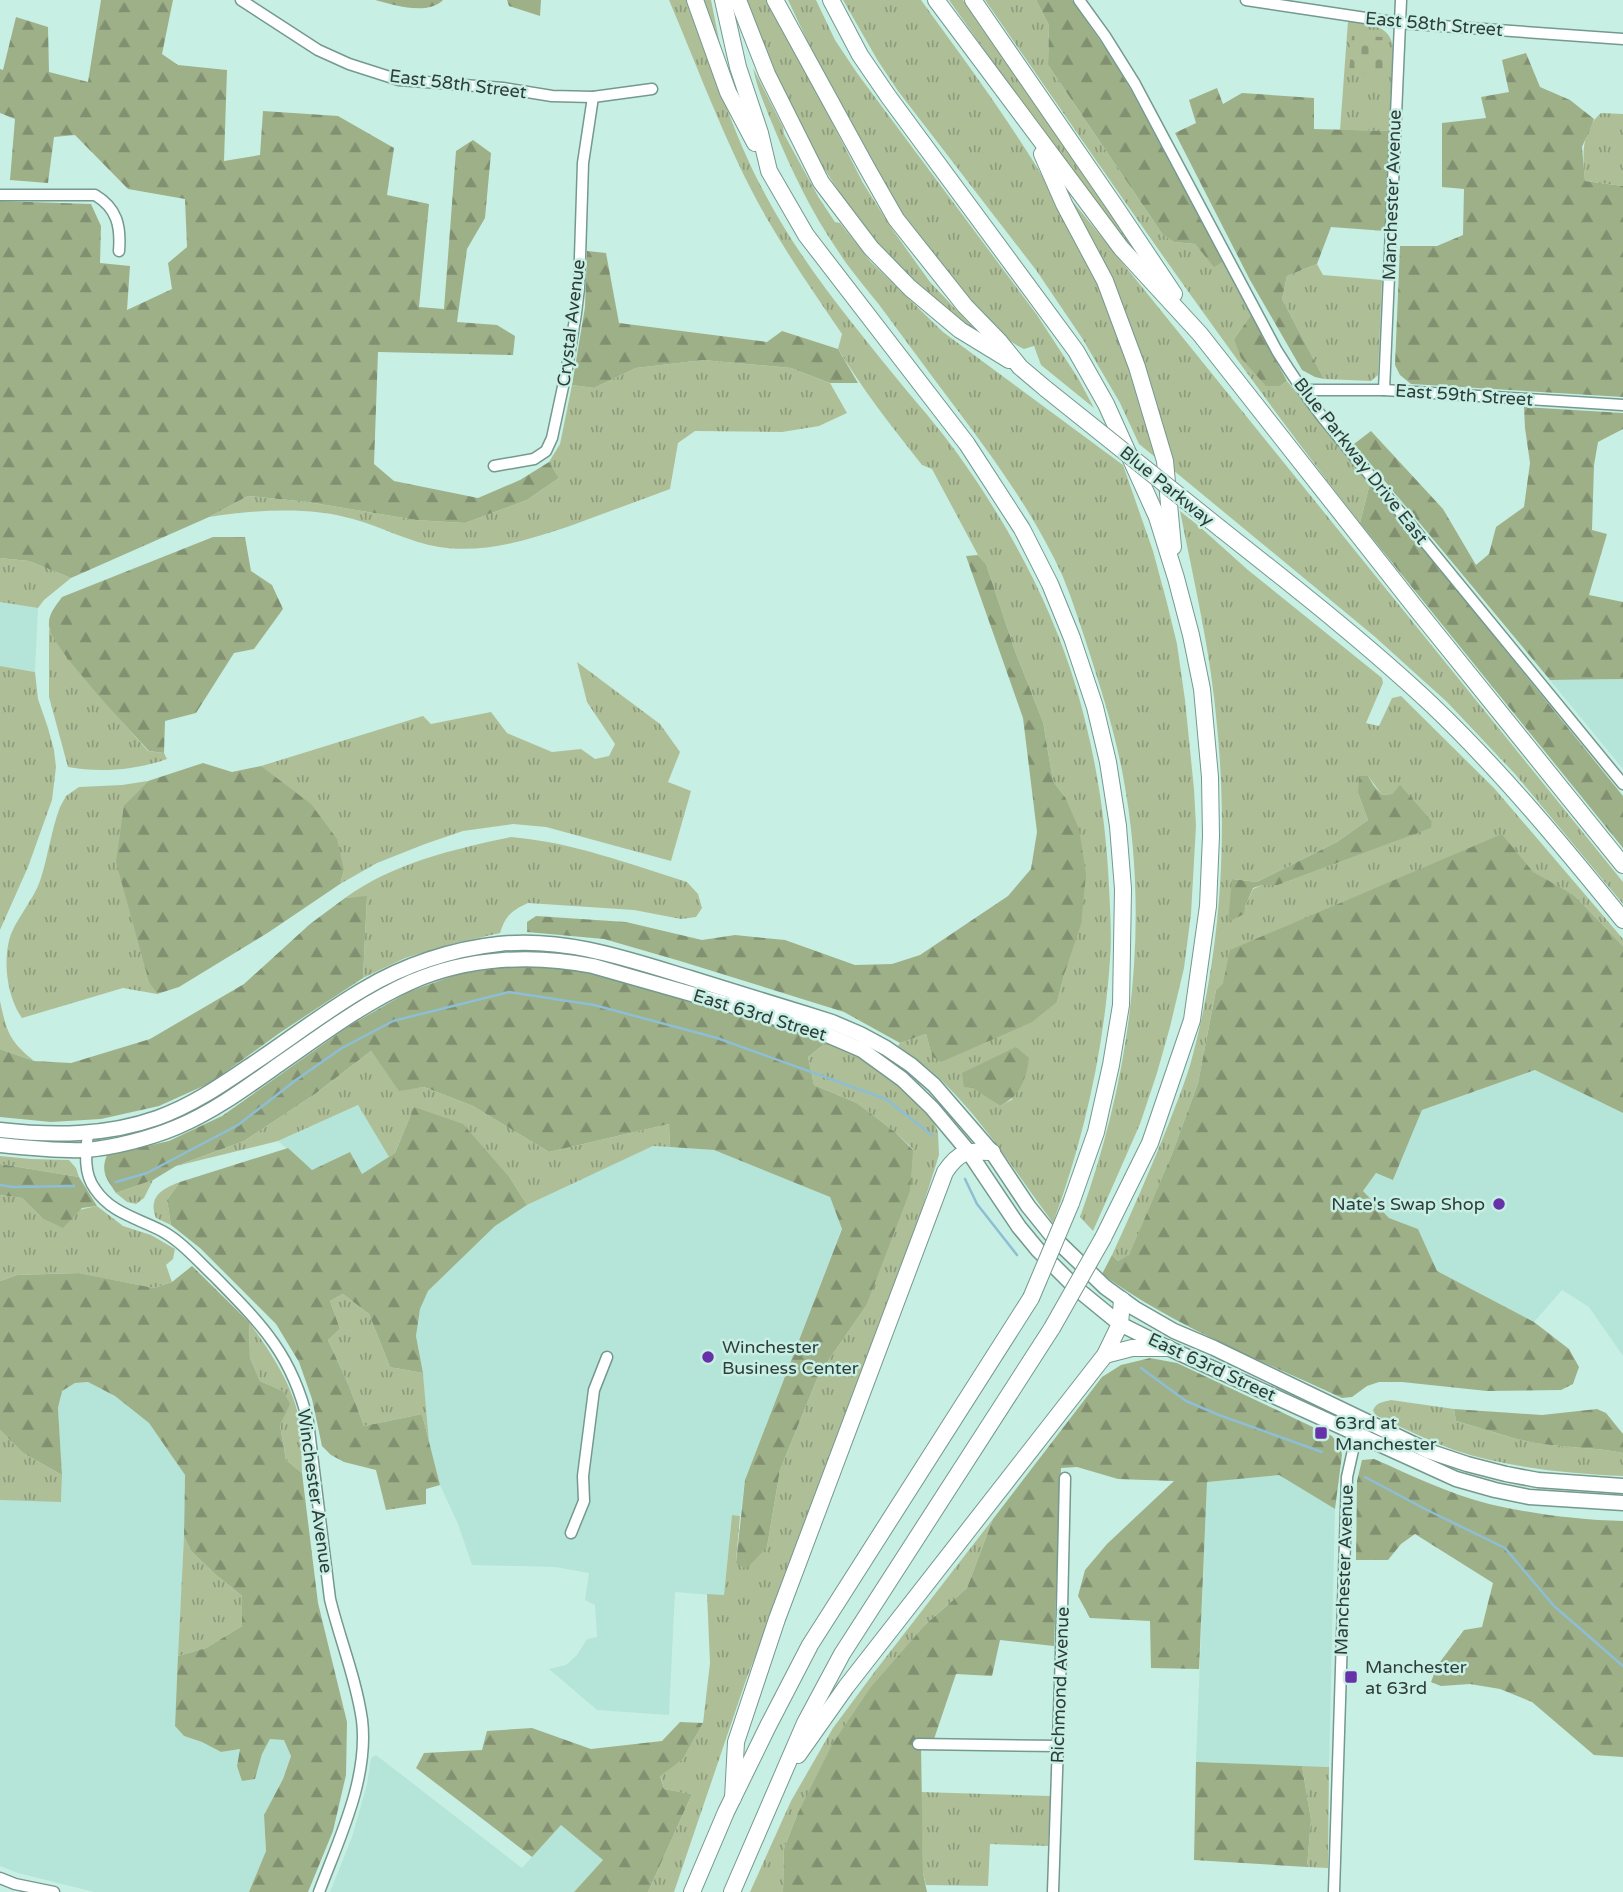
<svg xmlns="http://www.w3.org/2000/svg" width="1623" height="1892" font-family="'Varela Round',sans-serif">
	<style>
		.built { fill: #b5e5d8 }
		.grass { fill: url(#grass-tufts); fill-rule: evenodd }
		.forest { fill: url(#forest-firs) }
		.cemetery { fill: url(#cemetery-stones) }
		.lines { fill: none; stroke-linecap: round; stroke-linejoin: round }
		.stream { stroke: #8dbed3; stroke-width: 2.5 }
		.minor-casing { stroke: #74998f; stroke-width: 13 }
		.major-casing { stroke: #74998f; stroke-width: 17 }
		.highway-casing { stroke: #74998f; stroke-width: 18 }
		.minor { stroke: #fff; stroke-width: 10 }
		.major { stroke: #fff; stroke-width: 14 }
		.highway { stroke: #fff; stroke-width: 16 }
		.highway-bridge-casing { stroke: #74998f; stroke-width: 18; stroke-linecap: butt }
		.highway-bridge { stroke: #fff; stroke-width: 16 }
		.poi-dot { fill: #6731a8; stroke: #c8efe4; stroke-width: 2.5 }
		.labels { text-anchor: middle; stroke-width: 5; stroke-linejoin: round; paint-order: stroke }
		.street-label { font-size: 18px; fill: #2e3d39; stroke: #c8efe4 }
		.poi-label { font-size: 18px; fill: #2e3d39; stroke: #c8efe4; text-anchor: start }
	</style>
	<defs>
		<pattern id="grass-tufts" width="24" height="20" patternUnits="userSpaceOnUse" patternTransform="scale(1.75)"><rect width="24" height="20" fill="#aebf98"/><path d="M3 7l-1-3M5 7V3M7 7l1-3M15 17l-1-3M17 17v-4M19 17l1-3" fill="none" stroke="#8e9c7d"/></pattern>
		<pattern id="forest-firs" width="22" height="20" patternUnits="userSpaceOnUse" patternTransform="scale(1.75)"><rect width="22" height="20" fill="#9eb088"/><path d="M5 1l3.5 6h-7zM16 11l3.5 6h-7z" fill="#819070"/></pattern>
		<pattern id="cemetery-stones" width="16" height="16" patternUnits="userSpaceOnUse" patternTransform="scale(1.75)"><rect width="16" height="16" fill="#aebf98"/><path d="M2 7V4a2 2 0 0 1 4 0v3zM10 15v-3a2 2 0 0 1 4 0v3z" fill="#8e9c7d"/></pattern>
	</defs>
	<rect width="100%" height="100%" fill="#c8efe4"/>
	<g class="built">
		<path d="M0 602 38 608 35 672 0 666Z"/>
		<path d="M1623 679V769L1550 680Z"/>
		<path d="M1536 1070 1623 1113V1356L1589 1307 1562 1290 1534 1322 1437 1271 1418 1229 1389 1218 1363 1191 1376 1173 1393 1180 1422 1110Z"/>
		<path d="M358 1105 389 1157 362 1174 350 1152 312 1170 278 1141Z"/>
		<path d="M653 1146 714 1150 830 1197 842 1228 745 1480 740 1516 732 1515 724 1596 675 1592 669 1715 597 1710 549 1669 566 1665 577 1655 587 1639 597 1637 595 1605 585 1600 589 1573 555 1567 472 1565 458 1524 440 1485 429 1442 423 1373 416 1336 420 1309 428 1291 495 1226 527 1205Z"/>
		<path d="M88 1382 115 1396 149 1423 185 1475 184 1536 175 1726 184 1736 202 1742 221 1752 240 1749 255 1779 262 1754 270 1739H284L291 1755 283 1779 264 1815 266 1851 249 1892H94L18 1873 0 1866V1500L61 1501 62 1475 58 1408 62 1390 75 1383Z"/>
		<path d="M1279 1475 1335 1509 1329 1767 1196 1762 1207 1481Z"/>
		<path d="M376 1755 522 1868 561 1825 603 1860 574 1892H330L352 1837 367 1784 371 1758Z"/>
	</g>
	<g class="grass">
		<path d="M669 0H688C712 65 732 133 765 194 803 266 856 328 907 391 924 411 942 432 957 453 1008 524 1051 603 1076 687 1095 751 1106 819 1109 886 1110 910 1112 935 1110 960 1104 1049 1084 1139 1053 1223 1019 1177 985 1123 945 1084 931 1069 914 1058 898 1046L900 1043 926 1034 932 1056 1057 1002 1065 972V797L1053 781 1043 722 1015 651 986 564 978 555 932 469 922 465C892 427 863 390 838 349L842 334C816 296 789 257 766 217 727 148 700 73 669 0ZM973 1087 1013 1099 1000 1106Z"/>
		<path d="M702 0H711L720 45 718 47Z"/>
		<path d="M745 0H783L776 12 863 183 892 229 930 282 982 337 935 303 875 242 856 218 816 156 754 32Z"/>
		<path d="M788 0H816L835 40 857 73 1037 315 1078 378 1094 408 1041 365 1034 346 1024 349C1006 341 993 325 980 311 893 223 840 110 788 0Z"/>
		<path d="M843 0H921C978 79 1037 157 1081 246 1114 313 1135 385 1155 457L1139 444 1120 403 1082 338 1036 270 898 91 878 61Z"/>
		<path d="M949 0H963L1167 289C1086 199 1019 99 949 0Z"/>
		<path d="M985 0H1036L1049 25 1048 65 1163 235 1174 242 1195 244 1214 266 1223 262 1251 315 1234 339 1280 386 1287 381 1370 483 1360 523C1228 354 1107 176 985 0Z"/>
		<path d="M1348 21C1367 24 1389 24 1393 46L1389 131 1340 130Z"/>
		<path d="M753 68 783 127 784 134 819 198 835 222 840 223 871 262 943 332 1123 465 1153 551 1167 603 1177 644 1185 700 1194 789 1196 826 1191 914 1184 968 1170 1027 1157 1073 1140 1124 1093 1231 1080 1217C1131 1076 1151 924 1123 776 1116 737 1104 699 1092 661 1083 633 1074 604 1063 577 1032 508 985 447 940 387 920 360 900 333 880 306 866 288 850 270 838 251 812 213 791 170 774 128 766 108 757 89 753 68Z"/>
		<path d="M1601 113 1623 114V186L1585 181C1583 156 1580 131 1601 113Z"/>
		<path d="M1074 203 1623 882V904L1515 774 1447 702 1374 636 1173 470 1097 251 1073 204Z"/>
		<path d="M1317 264 1323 275 1382 280 1378 375 1371 381 1324 379 1282 299 1287 276Z"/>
		<path d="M703 360 791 368 830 383 847 413 819 426 782 432 695 431 678 443 670 489C637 501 603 514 570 526 528 540 484 554 439 547 409 542 382 527 353 519 308 506 254 510 209 517L248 496 308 502 416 520 465 523 527 500 559 478 549 462 560 444 572 385 594 388 636 368Z"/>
		<path d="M1180 511 1200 527 1248 570 1382 678 1383 683 1366 723 1379 726 1392 698 1401 696 1494 788 1623 939V946L1574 895 1533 873 1502 834 1223 983 1216 990 1198 1083 1172 1154 1129 1256 1118 1261 1112 1255C1132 1212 1151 1168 1169 1123 1177 1102 1186 1080 1192 1058 1221 951 1228 836 1217 726 1211 653 1194 582 1180 511ZM1368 776 1382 795 1392 794 1400 786 1432 821 1430 828 1278 885H1262L1253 889 1245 907 1232 879 1257 882 1337 842 1368 820 1358 793Z"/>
		<path d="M0 558 29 561 71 578 44 600 38 608 0 602Z"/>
		<path d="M49 629 82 676 148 751 164 753 167 759C137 770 99 773 68 767L49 697Z"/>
		<path d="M577 662 660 724 680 752 668 782 691 791 671 861 546 827 513 824 463 831 425 844 377 863 340 884 344 870 261 766 423 716 431 724 491 712 507 733 552 752 581 749 595 759 609 756 615 744 587 702Z"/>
		<path d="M0 666 35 672 38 699 48 728 54 750 56 767 52 800 28 867 0 930Z"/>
		<path d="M148 781 124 805 149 981 157 994 123 988 22 1018C7 997 2 959 11 934 19 915 33 900 40 881 48 857 51 831 60 807L66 796 79 787 122 785Z"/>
		<path d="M511 837C572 842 629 864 687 882L698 894 702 908 696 917 681 919 634 910 528 903C511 911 506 915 500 933L452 944 405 958 363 978 367 897 345 898C393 863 454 849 511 837Z"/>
		<path d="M0 1001C7 1033 9 1040 34 1061L0 1049Z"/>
		<path d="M828 1041 864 1058 898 1083 930 1113 938 1132 939 1155 908 1253 825 1477 746 1680 674 1892H648L692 1794 664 1789 660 1775 683 1759 703 1723 710 1663 707 1594 724 1595 732 1515 740 1516 736 1562 767 1547 780 1470 819 1374 866 1306 913 1149 895 1132 857 1103 814 1085 808 1057Z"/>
		<path d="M371 1051 399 1090 424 1087 473 1106 549 1152 669 1124 670 1147 653 1146 527 1205 510 1178 414 1107 395 1153 389 1157 358 1105 278 1141 176 1166 244 1141 315 1094Z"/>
		<path d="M0 1156 31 1159 69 1160 76 1168 79 1177 0 1164Z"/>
		<path d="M153 1180 144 1198 136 1204 127 1202 116 1193Z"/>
		<path d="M180 1182 167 1200 171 1225 156 1218C148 1197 161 1189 180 1182Z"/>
		<path d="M0 1195 22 1198 42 1218 97 1206 123 1226 151 1235 175 1249 173 1259 166 1265 172 1282 154 1288 78 1273 17 1275 0 1281Z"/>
		<path d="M343 1294 369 1314 390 1367 423 1373 429 1442 422 1414 364 1426 349 1386 328 1340 340 1329 330 1301Z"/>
		<path d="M249 1322C271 1353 294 1386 300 1424 303 1440 301 1457 302 1473L286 1460 280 1425 289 1404 283 1391 260 1381 250 1358Z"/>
		<path d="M1391 1400 1454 1409 1456 1421C1482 1428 1509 1438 1536 1443 1565 1448 1594 1447 1623 1453V1476C1565 1473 1509 1468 1454 1450 1427 1440 1401 1427 1375 1415L1373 1410C1377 1402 1383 1402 1391 1400Z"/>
		<path d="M0 1430 23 1453 62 1475 61 1502 0 1500Z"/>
		<path d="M993 1519 967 1588 926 1624 797 1815 784 1849 783 1892H750L791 1801 833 1728 876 1670Z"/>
		<path d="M184 1536 191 1551 215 1574 242 1596V1626L206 1648 178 1656Z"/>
		<path d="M1302 1766 1329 1767 1328 1868 1307 1867 1311 1820Z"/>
		<path d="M921 1792 1051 1796 1048 1846 990 1844 988 1886 926 1885 923 1873Z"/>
	</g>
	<g class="forest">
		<path d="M101 0H173L162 54 178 65 227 70 224 161 260 155 263 111 338 116 394 148 387 195 429 204 419 307 444 309 456 151 473 140 491 153 485 218 467 249 457 322 497 325 515 336 513 355 378 352 374 464 394 481 478 498 520 480 549 462 559 478 527 500 465 523 416 520 308 502 248 496 209 517 71 578 29 561 0 558V201L91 204 101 226 100 263 130 266 127 310 172 289 168 263 187 247 185 199 128 189 75 135 54 137 48 183 10 180 15 119 0 113V69L3 70 16 17 48 27 49 72 88 82Z"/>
		<path d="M375 0H443C427 16 394 5 375 0Z"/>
		<path d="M507 0H541L540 16 509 6Z"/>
		<path d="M1036 0H1072L1106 49 1131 90 1223 262 1214 267 1195 244 1174 242 1163 235 1048 65 1049 25Z"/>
		<path d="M1526 53 1540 87 1570 100 1594 119 1582 147 1585 181 1623 186V397L1411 384 1400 375 1395 365 1400 246H1437L1463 235 1464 189 1442 187V123L1486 118 1481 97 1509 92 1502 60Z"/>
		<path d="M1217 88 1223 104 1242 93 1314 98V129L1389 131 1385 231 1331 227 1317 264 1287 276 1282 299 1324 379 1315 377 1302 370 1250 280 1175 133 1196 123 1189 100Z"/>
		<path d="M587 251 606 253 619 323 767 342 782 331 838 349 858 383H830L791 368 703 360 636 368 594 388 572 385 585 307Z"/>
		<path d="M1251 315 1287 381 1280 386H1266L1241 358 1234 339Z"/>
		<path d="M1524 407 1623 413V429L1598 442 1594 465 1592 530 1607 534 1589 595 1623 602V679L1550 680 1354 444 1371 431 1443 509 1476 565 1489 554 1496 527 1524 507 1530 463 1525 428Z"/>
		<path d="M1370 483 1623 796V848L1360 523Z"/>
		<path d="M213 537H245L251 571 272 585 283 609 254 649 234 653 196 713 165 721 164 753 149 751C131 731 50 646 49 626 48 614 55 607 62 597Z"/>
		<path d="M978 555 986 564 1015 651 1043 722 1053 781 1065 797 1079 829 1086 874 1081 924 1065 972 1057 1002 1032 1022 941 1062 932 1056 926 1034 900 1043 844 1012 680 961 604 939 527 932V922L536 916 626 922 702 940 735 935 785 940 855 965 892 964 920 955 1008 896 1031 869 1037 832 1023 718 966 556Z"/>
		<path d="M203 763 232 772 261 766 311 804 337 839 344 870 340 884 269 932 179 987 157 994 149 982 116 862 124 805 148 781Z"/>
		<path d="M1359 776H1368L1374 786 1382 795 1392 794 1400 785 1432 821 1431 828 1278 885H1262L1253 888 1245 907 1244 914 1228 922 1232 879 1257 882 1337 842 1368 820 1358 793Z"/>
		<path d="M1502 834 1533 872 1574 895 1623 946V1113L1535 1070 1422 1110 1393 1180 1376 1173 1363 1191 1389 1218 1418 1229 1437 1271 1534 1322 1569 1349 1579 1367 1573 1384 1561 1390 1487 1391 1402 1382H1379L1367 1386 1352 1397 1342 1398C1261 1360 1175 1327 1102 1274L1112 1255 1118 1261 1129 1255 1172 1154 1198 1083 1216 990 1223 983 1230 950Z"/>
		<path d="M367 896 363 978 281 1032 210 1083 159 1106 101 1119 51 1122 0 1117V1049L34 1061 71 1063 150 1039 244 984 310 924 345 898Z"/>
		<path d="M541 965 575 968 786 1027 828 1041 808 1057 814 1085 857 1103 895 1132 913 1150 910 1191 866 1306 819 1374 780 1470 767 1547 746 1569 736 1563 745 1480 842 1229 830 1197 714 1150 670 1147 669 1124 549 1152 473 1106 424 1087 399 1091 371 1051 315 1094 244 1141 176 1166 153 1180 116 1193C107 1179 100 1172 107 1155L169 1141 222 1116 349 1026 408 992 458 974 498 968Z"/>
		<path d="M1016 1047 1029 1058C1026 1080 1020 1096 1000 1106L973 1088 964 1087 962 1073Z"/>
		<path d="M414 1107 463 1124 510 1178 527 1205 495 1226 428 1291 420 1309 416 1336 423 1373 390 1367 369 1314 343 1294 330 1301 340 1329 328 1340 349 1386 364 1426 422 1414 440 1485 426 1489V1504L386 1510 376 1470 344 1462 331 1455 322 1446 312 1399 299 1362 276 1324 200 1248 171 1225 167 1200 180 1182 288 1148 312 1170 350 1152 362 1174 395 1153Z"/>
		<path d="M0 1164 79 1177 97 1206 82 1208 63 1228 42 1218 22 1198 0 1195Z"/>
		<path d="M192 1266 249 1322 250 1358 260 1381 283 1391 290 1404 280 1425 286 1460 302 1473 318 1603 347 1722 346 1775 333 1831 308 1892H249L266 1851 264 1815 283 1779 291 1756 284 1740 270 1739 262 1754 255 1779 242 1781 237 1766 240 1749 221 1752 202 1742 184 1736 175 1726 178 1656 206 1648 242 1626V1596L215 1574 191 1551 184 1536 185 1475 149 1423 115 1396 88 1382 75 1383 62 1391 58 1408 62 1475 23 1453 0 1430V1281L17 1275 79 1273 154 1288 172 1282Z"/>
		<path d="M1150 1358 1177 1363 1332 1436 1341 1448 1342 1455 1335 1509 1279 1475 1207 1482 1199 1669 1151 1668 1150 1621 1090 1618 1078 1596 1085 1570 1107 1544 1174 1481 1118 1479 1077 1467 1061 1468 1054 1646 1000 1640 992 1676 956 1674 932 1745 921 1744 923 1873 927 1892H783L784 1849 797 1815 833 1743 871 1687 926 1624 967 1588 993 1519 1102 1377 1121 1365Z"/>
		<path d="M1454 1409 1542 1415 1597 1409 1606 1413 1623 1434V1453C1594 1447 1565 1448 1535 1443 1509 1438 1482 1428 1456 1421Z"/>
		<path d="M1374 1459C1411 1475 1449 1494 1489 1504 1533 1514 1578 1520 1623 1521V1757L1594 1755 1532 1702 1500 1689 1470 1684 1441 1686 1431 1682 1437 1666 1464 1630 1482 1627 1493 1583 1415 1534 1401 1544 1388 1560H1356L1357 1481 1362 1460Z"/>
		<path d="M680 1722 703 1723 683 1759 660 1776 664 1789 692 1794 648 1892H574L603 1860 561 1825 532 1857 416 1768 424 1753 482 1750 487 1731 532 1728 591 1749 662 1741Z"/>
		<path d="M1196 1762 1302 1766 1311 1820 1307 1867 1194 1860Z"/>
	</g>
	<path class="cemetery" d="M1352 36 1385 37 1383 74 1349 73Z"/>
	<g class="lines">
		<g class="stream">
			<path d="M965 1179 977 1204 1017 1255"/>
			<path d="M116 1182 147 1173 238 1125 296 1080 342 1048 393 1021 509 992 594 1005 717 1038 886 1099 933 1136"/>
			<path d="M0 1185 12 1187 74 1186"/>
			<path d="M1141 1368 1186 1401 1219 1415 1322 1452"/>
			<path d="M1365 1477 1427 1510 1505 1548 1554 1606 1623 1666"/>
		</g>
		<g class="minor-casing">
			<g id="minor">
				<path d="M241 0 318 50 349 64 399 80 503 88 552 96 593 97 652 89"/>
				<path d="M1079 0 1105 36 1135 84 1277 351C1292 375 1307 397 1323 418L1623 784"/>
				<path d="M1246 0 1399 23 1623 39"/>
				<path d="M0 195H95C117 208 121 226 119 251"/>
				<path d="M1305 390H1384L1623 405"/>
				<path d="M1384 390 1401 0"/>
				<path d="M494 466 534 459 546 451 552 438 567 368 576 313 579 288 583 163 593 97"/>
				<path d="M88 1133C86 1152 83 1173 95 1189 111 1213 137 1218 162 1231 182 1242 197 1260 214 1276 261 1324 292 1354 308 1422L330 1599C340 1640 356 1678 362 1720 369 1778 339 1839 319 1892"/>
				<path d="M571 1533 584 1501 583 1476 594 1390 607 1357"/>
				<path d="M918 1744 1058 1746"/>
				<path d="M0 1878 15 1884 54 1892"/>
				<path d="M1053 1892 1061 1653 1065 1478"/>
				<path d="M1334 1892 1347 1477 1358 1428"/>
			</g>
		</g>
		<g class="major-casing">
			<g id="major">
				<path d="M0 1130C53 1136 106 1136 157 1118 193 1105 223 1084 254 1063 290 1039 326 1011 364 989 404 965 452 949 499 944 565 937 628 959 690 978 738 993 785 1007 832 1022L860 1034 886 1048 911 1065 934 1085 992 1152 1028 1206 1053 1237 1105 1287 1134 1308 1174 1331 1214 1348 1428 1451 1467 1464 1506 1474 1538 1480 1623 1486"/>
				<path d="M0 1145C28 1148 56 1151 85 1150 113 1148 151 1138 177 1127 215 1111 247 1087 281 1063 323 1034 364 1003 411 982 468 957 533 954 593 966L811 1028 862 1050 902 1079 932 1108 968 1151 1019 1227 1038 1250 1076 1288 1120 1324 1168 1348 1456 1479 1495 1490 1529 1497 1623 1503"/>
			</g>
		</g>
		<g class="highway-casing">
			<g id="highway">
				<path d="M695 0 728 92 755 143"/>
				<path d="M723 0 738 67 760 133 769 171 806 235 967 444 1022 529 1050 584 1072 638 1095 707 1108 762 1118 826 1123 889 1121 1005 1111 1065 1096 1132 1071 1203"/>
				<path d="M738 0 767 74 821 182 871 248 910 288 960 330 1009 360"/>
				<path d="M775 0 867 168 896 219 965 306 999 341 1020 367 1046 389"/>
				<path d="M831 0 860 55 888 96 1076 351 1106 404 1157 517 1176 578 1191 635 1202 689 1210 777 1211 836 1208 906 1192 1020 1150 1143 1103 1238"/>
				<path d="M936 0 1121 248 1200 334 1418 611 1623 865"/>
				<path d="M973 0 1115 206 1174 294"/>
				<path d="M1042 154 1064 204 1105 281 1137 367 1165 461 1173 547"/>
				<path d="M1221 529C1293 586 1366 643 1433 706 1502 772 1563 846 1623 920"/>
				<path d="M1105 1355 1132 1348H1168"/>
				<path d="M798 1755 846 1687 1105 1355 1120 1324 1122 1300"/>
				<path d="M733 1798 736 1742 777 1619 945 1172C960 1150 967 1151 992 1152"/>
				<path d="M692 1892 726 1812 768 1726 810 1645 1031 1298"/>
				<path d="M732 1892 805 1723 842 1654 1052 1328"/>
			</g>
		</g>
		<use href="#minor" class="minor"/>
		<use href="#major" class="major"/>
		<use href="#highway" class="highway"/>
		<g class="highway-bridge-casing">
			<g id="highway-bridge">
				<path d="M1046 389 1221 529"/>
				<path d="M1031 1298 1071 1203"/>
				<path d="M1052 1328 1103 1238"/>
			</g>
		</g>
		<use href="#highway-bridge" class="highway-bridge"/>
	</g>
	<g class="poi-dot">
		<circle cx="1499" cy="1204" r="7"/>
		<circle cx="708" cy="1357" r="7"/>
		<rect x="1314" y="1426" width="14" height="14" rx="3.5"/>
		<rect x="1344" y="1670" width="14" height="14" rx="3.5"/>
	</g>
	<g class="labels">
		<g class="street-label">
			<text transform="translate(1434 24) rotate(5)" y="6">East 58th Street</text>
			<text transform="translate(458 84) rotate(7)" y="6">East 58th Street</text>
			<text transform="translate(1392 195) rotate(-88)" y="6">Manchester Avenue</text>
			<text transform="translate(571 323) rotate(-83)" y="6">Crystal Avenue</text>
			<text transform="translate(1464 395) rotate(4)" y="6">East 59th Street</text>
			<text transform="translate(1361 461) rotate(52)" y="6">Blue Parkway Drive East</text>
			<text transform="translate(1167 486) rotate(39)" y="6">Blue Parkway</text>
			<text transform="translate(760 1015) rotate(17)" y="6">East 63rd Street</text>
			<text transform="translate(1212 1367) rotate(25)" y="6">East 63rd Street</text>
			<text transform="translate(315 1491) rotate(82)" y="6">Winchester Avenue</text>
			<text transform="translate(1344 1570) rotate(-88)" y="6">Manchester Avenue</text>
			<text transform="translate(1060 1685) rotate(-88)" y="6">Richmond Avenue</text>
		</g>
		<g class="poi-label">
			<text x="1485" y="1210" text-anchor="end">Nate's Swap Shop</text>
			<text x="722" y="1353">Winchester<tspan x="722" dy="21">Business Center</tspan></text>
			<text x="1335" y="1429">63rd at<tspan x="1335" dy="21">Manchester</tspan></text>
			<text x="1365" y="1673">Manchester<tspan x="1365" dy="21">at 63rd</tspan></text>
		</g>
	</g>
</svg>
